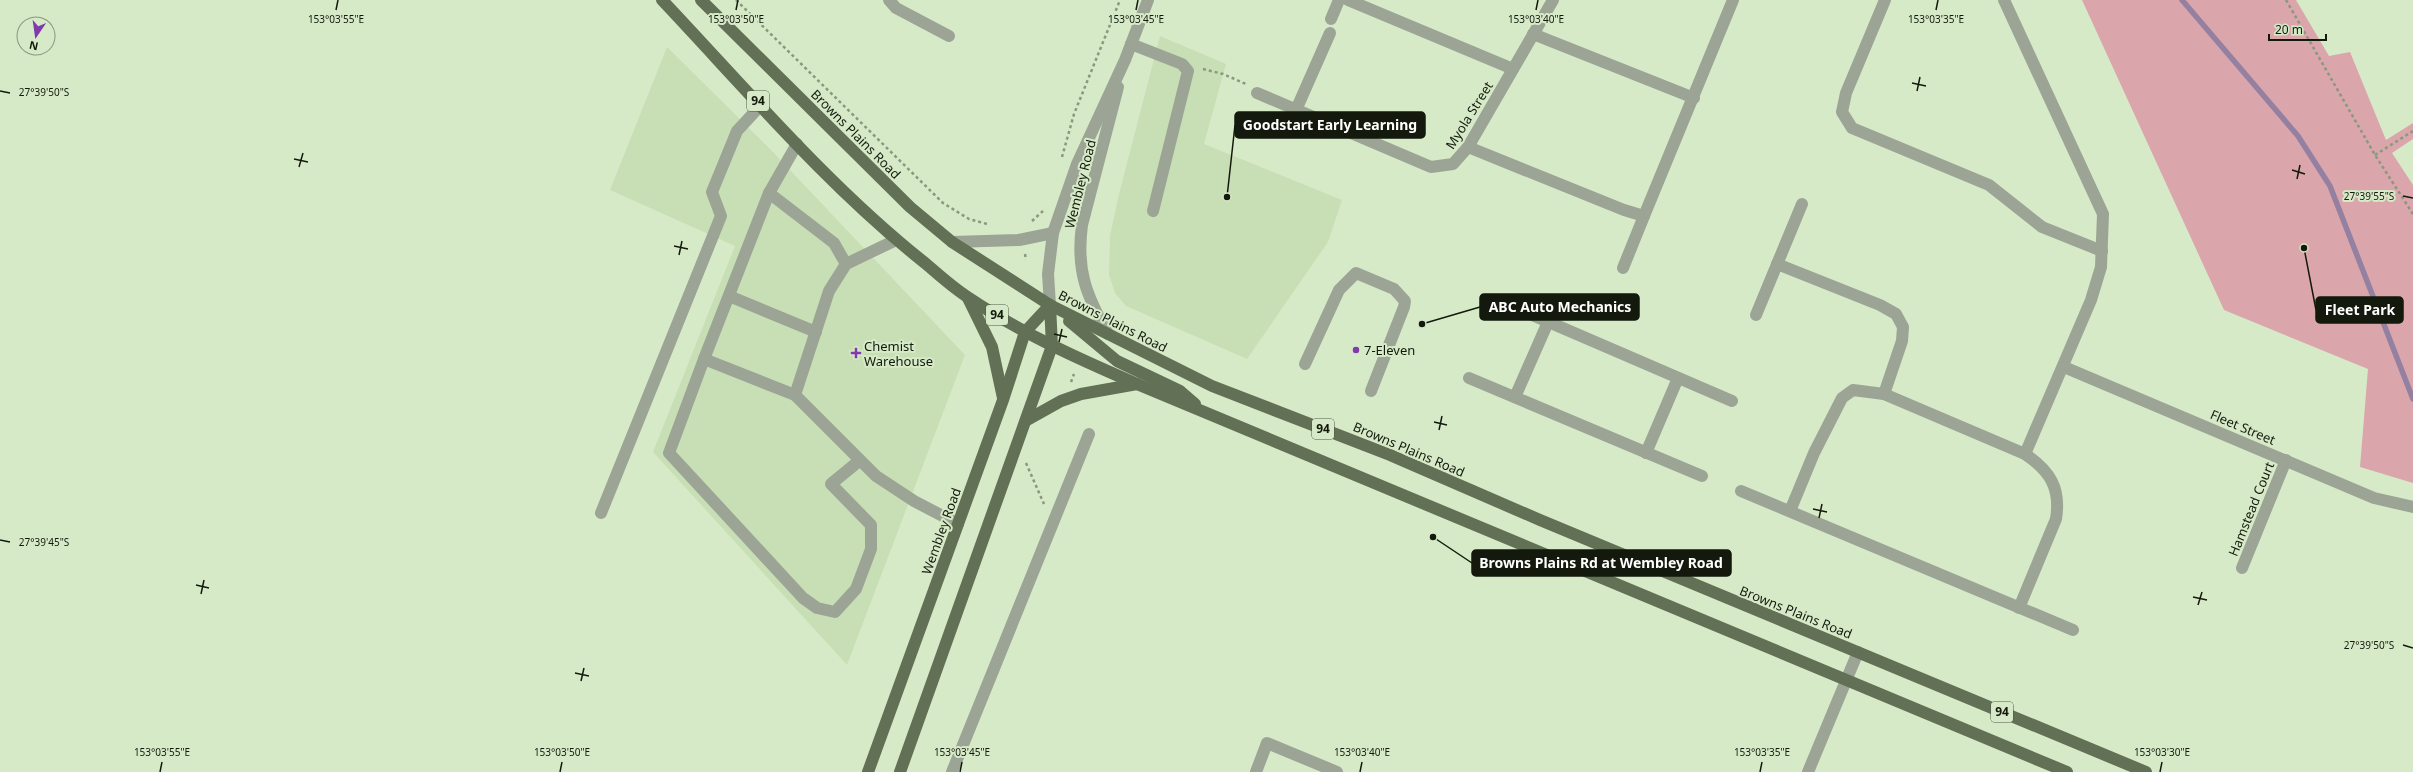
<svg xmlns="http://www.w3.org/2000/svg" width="2413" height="772" font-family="'Noto Sans',sans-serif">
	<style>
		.built { fill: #c8dfb5 }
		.green { fill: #daa5ab }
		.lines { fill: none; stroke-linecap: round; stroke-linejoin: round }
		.stream { stroke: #9480a1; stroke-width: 5.5 }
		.path { stroke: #89987e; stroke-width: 2.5; stroke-dasharray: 3 3; stroke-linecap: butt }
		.minor { stroke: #9ca496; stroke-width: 12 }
		.major { stroke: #627056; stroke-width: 12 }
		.ticks { fill: none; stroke: #131a0d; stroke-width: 1.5 }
		.poi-dot { fill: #8239ab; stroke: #d7eac8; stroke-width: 1.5 }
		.labels { text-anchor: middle; stroke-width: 4; stroke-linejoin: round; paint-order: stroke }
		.shield { fill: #d7eac8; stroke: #4e5845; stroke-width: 1 }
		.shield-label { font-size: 12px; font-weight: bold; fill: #131a0d }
		.street-label { font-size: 13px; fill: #131a0d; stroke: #d7eac8 }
		.poi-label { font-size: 13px; fill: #131a0d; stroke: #d7eac8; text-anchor: start }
		.ticks-label { font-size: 10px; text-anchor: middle; fill: #131a0d; stroke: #d7eac8; stroke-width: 4; stroke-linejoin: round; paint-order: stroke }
		.leader { fill: none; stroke: #131a0d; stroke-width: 1.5 }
		.callout-dot { fill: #131a0d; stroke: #d7eac8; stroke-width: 1.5 }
		.callout { fill: #131a0d; stroke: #131a0d; stroke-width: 1.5 }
		.callout-label { font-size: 14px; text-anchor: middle; font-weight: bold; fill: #fff }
	</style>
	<rect width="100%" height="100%" fill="#d7eac8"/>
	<g class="built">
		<path d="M1160 36 1226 64 1204 144 1342 200 1328 242 1247 359 1126 306 1115 293 1109 275 1110 236 1119 194Z"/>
		<path d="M667 47 773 152 965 355 847 665 653 452 735 246 610 190Z"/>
	</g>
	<path class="green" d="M2082 0H2296L2329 56 2350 52 2386 140 2413 123V139L2392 153 2413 185V483L2360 467 2368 369 2224 310Z"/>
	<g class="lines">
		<path class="stream" d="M2182 0 2298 136 2330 186 2413 399"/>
		<g class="path">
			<path d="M736 0 943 203 969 219 987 224"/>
			<path d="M2286 0 2375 155 2413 214"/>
			<path d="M1203 69 1223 74 1246 84"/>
			<path d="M2375 155 2413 131"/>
			<path d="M1062 157 1074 114 1120 0"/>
			<path d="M1032 221 1043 211"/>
			<path d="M1025 254 1026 260"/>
			<path d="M1071 382 1074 374"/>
			<path d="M1026 463 1044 504"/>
		</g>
		<g class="minor">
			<path d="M889 0 896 8 949 36"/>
			<path d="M1348 0 1513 69"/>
			<path d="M1885 0 1846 93 1842 112 1852 128 1989 185 2042 227 2102 251"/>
			<path d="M2004 0 2103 214 2101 267 2091 300 2025 454"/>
			<path d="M1331 19 1339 0"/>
			<path d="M1533 34 1694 98"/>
			<path d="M1131 44 1182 64 1188 71 1153 211"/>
			<path d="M1257 93 1431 167 1453 164 1468 147 1553 0"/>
			<path d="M1296 110 1330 33"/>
			<path d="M1468 147 1624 210 1644 216 1733 0"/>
			<path d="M769 193 797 144"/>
			<path d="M896 240 846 264 829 291 795 395 876 476 914 501 958 524"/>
			<path d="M952 242 1019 240 1053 233"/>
			<path d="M1777 264 1880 305 1896 314 1903 327 1902 341 1884 394"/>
			<path d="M1623 268 1644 216"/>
			<path d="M729 296 816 332"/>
			<path d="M1500 301 1732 401"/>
			<path d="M1050 305 1048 274 1053 233 1077 164 1125 60 1148 0"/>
			<path d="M1756 315 1802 204"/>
			<path d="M1108 334C1086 295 1076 270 1082 225L1118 87"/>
			<path d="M704 359 669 453 803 598 817 608 835 612 856 589 871 549V525L831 484 859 461"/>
			<path d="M1305 364 1339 290 1356 273 1394 289 1405 301 1404 307 1371 391"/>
			<path d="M2064 367 2374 498 2413 507"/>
			<path d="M1469 378 1702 476"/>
			<path d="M795 395 704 359 769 193 834 243 846 264"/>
			<path d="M1515 397 1548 322"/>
			<path d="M1646 453 1678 378"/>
			<path d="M1741 491 2073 630"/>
			<path d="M1790 511 1814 453 1842 398 1853 390 1884 394 2025 454C2050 471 2061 488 2056 519L2019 608"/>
			<path d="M601 513 721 216 712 192 737 131 761 105"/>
			<path d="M2242 568 2286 460"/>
			<path d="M952 772 1089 434"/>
			<path d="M1256 772 1267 743 1337 772"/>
			<path d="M1808 772 1858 652"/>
		</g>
		<g class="major">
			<path d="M662 0C747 90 828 186 925 263 939 275 953 288 969 298 1021 333 1079 359 1137 384L2067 772"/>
			<path d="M701 0 910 207 952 242 1050 305 1212 386 1390 455 1540 520 2146 772"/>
			<path d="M968 298 992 347 1003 398"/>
			<path d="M1069 321 1117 361 1180 391 1195 404"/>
			<path d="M1027 420 1061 401 1081 394 1137 384"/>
			<path d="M868 772 1003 400 1025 332 1050 305"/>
			<path d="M900 772 1052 346 1050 305"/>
		</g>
	</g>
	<path class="ticks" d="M336 10 338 0M736 10 738 0M1136 10 1138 0M1536 10 1538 0M1936 10 1938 0M1912 83 1926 86M0 91 10 93M1917 91 1920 77M294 159 308 162M299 167 303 153M2292 170 2305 174M2297 179 2300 165M2403 196 2413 198M674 246 688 249M679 255 682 241M1054 334 1067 337M1059 342 1062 329M1434 422 1447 425M1439 430 1442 416M1813 509 1827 512M1819 518 1822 504M0 540 10 542M196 585 209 588M201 594 204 580M2193 597 2207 600M2198 605 2202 592M2403 645 2413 648M575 673 589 676M581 681 584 668M160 772 162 762M560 772 562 762M960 772 962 762M1360 772 1362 762M1760 772 1762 762M2160 772 2162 762"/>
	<g class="poi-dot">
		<circle cx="1356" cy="350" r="4"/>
		<path d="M854 347h4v4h4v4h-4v4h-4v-4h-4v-4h4z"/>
	</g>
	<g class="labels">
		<g class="shield">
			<rect x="747" y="91" width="22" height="20" rx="3"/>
			<rect x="986" y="305" width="22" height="20" rx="3"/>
			<rect x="1312" y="419" width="22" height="20" rx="3"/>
			<rect x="1991" y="702" width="22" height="20" rx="3"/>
		</g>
		<g class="shield-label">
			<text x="758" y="105">94</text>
			<text x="997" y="319">94</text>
			<text x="1323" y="433">94</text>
			<text x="2002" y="716">94</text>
		</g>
		<g class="street-label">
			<text transform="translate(1469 115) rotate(-58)" y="5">Myola Street</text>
			<text transform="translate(856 134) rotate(45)" y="5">Browns Plains Road</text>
			<text transform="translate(1080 184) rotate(-76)" y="5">Wembley Road</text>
			<text transform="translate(1113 321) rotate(27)" y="5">Browns Plains Road</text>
			<text transform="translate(2243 427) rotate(23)" y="5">Fleet Street</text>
			<text transform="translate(1409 449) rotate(23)" y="5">Browns Plains Road</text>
			<text transform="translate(2251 509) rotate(-68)" y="5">Hamstead Court</text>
			<text transform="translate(941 531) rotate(-70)" y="5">Wembley Road</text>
			<text transform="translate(1796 612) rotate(22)" y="5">Browns Plains Road</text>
		</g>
		<g class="poi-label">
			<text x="864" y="351">Chemist<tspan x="864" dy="15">Warehouse</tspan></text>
			<text x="1364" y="355">7-Eleven</text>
		</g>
	</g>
	<g class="ticks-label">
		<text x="336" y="23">153°03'55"E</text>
		<text x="736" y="23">153°03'50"E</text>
		<text x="1136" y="23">153°03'45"E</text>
		<text x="1536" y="23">153°03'40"E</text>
		<text x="1936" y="23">153°03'35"E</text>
		<text x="44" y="96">27°39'50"S</text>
		<text x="2369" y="200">27°39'55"S</text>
		<text x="44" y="546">27°39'45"S</text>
		<text x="2369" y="649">27°39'50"S</text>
		<text x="162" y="756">153°03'55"E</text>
		<text x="562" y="756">153°03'50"E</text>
		<text x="962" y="756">153°03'45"E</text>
		<text x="1362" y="756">153°03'40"E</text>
		<text x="1762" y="756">153°03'35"E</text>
		<text x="2162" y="756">153°03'30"E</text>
	</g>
	<path class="leader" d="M1227 197L1235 125M1422 324L1480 307M2304 248L2316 310M1433 537L1472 563"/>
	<g class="callout-dot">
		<circle cx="1227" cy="197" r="4"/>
		<circle cx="1422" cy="324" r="4"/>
		<circle cx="2304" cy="248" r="4"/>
		<circle cx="1433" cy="537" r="4"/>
	</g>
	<g class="callout">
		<rect x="1235" y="112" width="190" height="26" rx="4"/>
		<rect x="1480" y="294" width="159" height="26" rx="4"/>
		<rect x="2316" y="297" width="87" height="26" rx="4"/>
		<rect x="1472" y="550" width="259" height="26" rx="4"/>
	</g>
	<g class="callout-label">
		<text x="1330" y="130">Goodstart Early Learning</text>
		<text x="1560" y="312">ABC Auto Mechanics</text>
		<text x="2360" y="315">Fleet Park</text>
		<text x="1601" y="568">Browns Plains Rd at Wembley Road</text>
	</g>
	<g transform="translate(36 36) rotate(193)"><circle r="19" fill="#d7eac8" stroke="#89977d"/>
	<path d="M0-3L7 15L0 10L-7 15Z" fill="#8239ab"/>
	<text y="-6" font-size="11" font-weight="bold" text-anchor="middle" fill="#131a0d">N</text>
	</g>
	<path d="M2269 34v6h57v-6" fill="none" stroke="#131a0d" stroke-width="2"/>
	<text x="2275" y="34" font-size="12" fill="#131a0d" stroke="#d7eac8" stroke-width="3" paint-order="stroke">20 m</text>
</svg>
